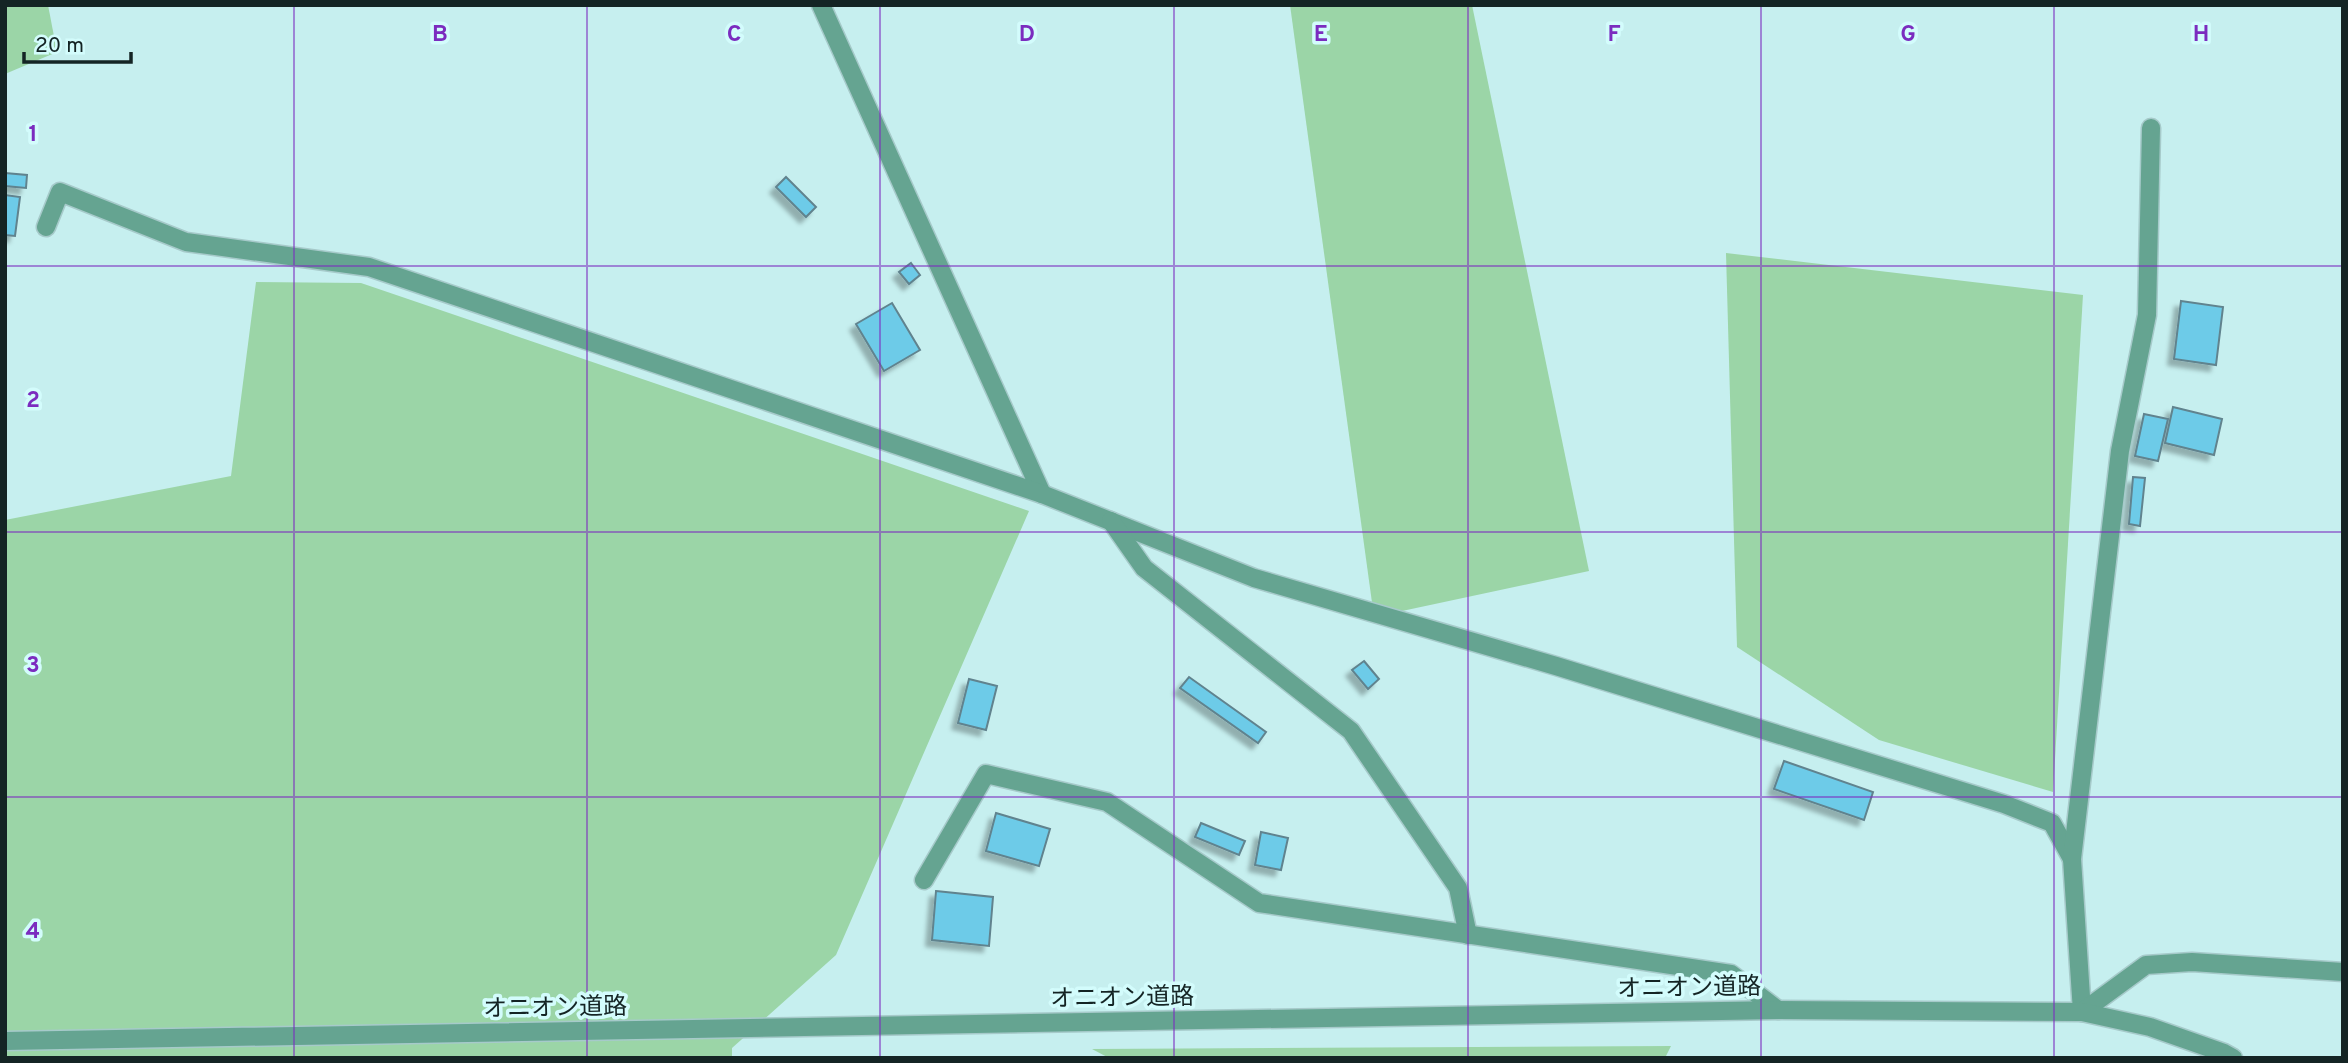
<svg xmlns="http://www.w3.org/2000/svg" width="2348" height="1063" font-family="Overpass,'Noto Sans JP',sans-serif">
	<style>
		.green { fill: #9bd5a7 }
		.building { fill: #6dcbe8; stroke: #61838e; stroke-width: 2; filter: url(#shadow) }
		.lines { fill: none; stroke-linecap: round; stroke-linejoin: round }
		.minor-casing { stroke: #a6caca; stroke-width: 21 }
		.tertiary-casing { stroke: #a6caca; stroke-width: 21 }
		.minor { stroke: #65a491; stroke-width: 18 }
		.tertiary { stroke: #65a491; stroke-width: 18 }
		.grid { fill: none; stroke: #7b2cbf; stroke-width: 2; stroke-opacity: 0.55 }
		.labels { text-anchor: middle; stroke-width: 7; stroke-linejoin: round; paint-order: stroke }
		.street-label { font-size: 24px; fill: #142424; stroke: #d3fcfc }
		.grid-label { font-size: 23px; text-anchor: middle; font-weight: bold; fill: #7b2cbf; stroke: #d3fcfc; stroke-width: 7; stroke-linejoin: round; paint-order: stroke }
	</style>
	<defs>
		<filter id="shadow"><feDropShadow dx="-6" dy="6" stdDeviation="2" flood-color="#0004"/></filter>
	</defs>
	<rect width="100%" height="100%" fill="#c6efef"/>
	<g class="green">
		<path d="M5 5H48L57 52 5 74Z"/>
		<path d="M1290 5H1472L1589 571 1374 617Z"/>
		<path d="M1726 253 2083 295 2053 792 1879 740 1737 647Z"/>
		<path d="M256 282 361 283 1029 511 836 955 732 1048V1058H5V520L231 476Z"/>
		<path d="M1671 1046 1665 1058H1109L1092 1049Z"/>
	</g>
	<g class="building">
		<path d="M5 173 27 175 26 188 5 186Z"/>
		<path d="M786 177 816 207 806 217 776 187Z"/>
		<path d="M5 195 20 197 15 236 5 235Z"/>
		<path d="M911 263 920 275 909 284 899 272Z"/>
		<path d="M2181 301 2223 307 2216 365 2174 359Z"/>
		<path d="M892 303 920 350 884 371 856 324Z"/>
		<path d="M2173 407 2222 419 2214 455 2165 443Z"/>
		<path d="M2144 414 2168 419 2158 461 2135 456Z"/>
		<path d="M2133 477 2145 478 2140 526 2129 524Z"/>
		<path d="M1364 661 1379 679 1368 689 1352 670Z"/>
		<path d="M1189 677 1266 732 1258 743 1180 688Z"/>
		<path d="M969 679 997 686 986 730 958 723Z"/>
		<path d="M1784 761 1873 792 1864 820 1774 789Z"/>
		<path d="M996 813 1050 829 1039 866 986 851Z"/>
		<path d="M1201 823 1245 841 1239 855 1195 837Z"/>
		<path d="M1261 832 1288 838 1281 870 1255 865Z"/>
		<path d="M936 891 993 897 989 946 932 940Z"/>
	</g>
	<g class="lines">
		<g class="minor-casing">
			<g id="minor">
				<path d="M821 5 1042 494"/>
				<path d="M46 227 60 192 186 242 369 267 1042 494 1254 578 1556 666 2004 804 2052 823 2072 859"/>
				<path d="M1111 521 1144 568 1351 731 1458 888 1468 935"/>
				<path d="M924 880 986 774 1107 802 1259 903 1731 974 1778 1010"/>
				<path d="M2082 1012 2072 859 2120 451 2147 315 2151 128"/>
				<path d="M2082 1012 2146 965 2192 962 2343 972"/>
			</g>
		</g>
		<g class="tertiary-casing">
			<path id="tertiary" d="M5 1041 1778 1010 2082 1012 2150 1027 2224 1053 2233 1058"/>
		</g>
		<use href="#minor" class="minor"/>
		<use href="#tertiary" class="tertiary"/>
	</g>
	<path class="grid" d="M294 5V1058M587 5V1058M880 5V1058M1174 5V1058M1468 5V1058M1761 5V1058M2054 5V1058M5 266H2343M5 532H2343M5 797H2343"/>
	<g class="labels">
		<g class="street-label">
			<text transform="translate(1689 987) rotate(-1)" y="8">オニオン道路</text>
			<text transform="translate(1122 997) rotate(-1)" y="8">オニオン道路</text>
			<text transform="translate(555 1007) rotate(-1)" y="8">オニオン道路</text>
		</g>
	</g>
	<g class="grid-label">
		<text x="440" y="41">B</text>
		<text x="734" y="41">C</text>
		<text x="1027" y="41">D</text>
		<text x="1321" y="41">E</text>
		<text x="1614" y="41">F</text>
		<text x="1908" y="41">G</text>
		<text x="2201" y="41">H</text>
		<text x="33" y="141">1</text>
		<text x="33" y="407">2</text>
		<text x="33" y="672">3</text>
		<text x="33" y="938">4</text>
	</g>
	<rect width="2348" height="1063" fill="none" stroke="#142424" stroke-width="14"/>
	<path d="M24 52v10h107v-10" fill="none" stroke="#142424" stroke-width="3.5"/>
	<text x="35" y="52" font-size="21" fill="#142424" stroke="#d3fcfc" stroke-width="5" paint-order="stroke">20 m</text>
</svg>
